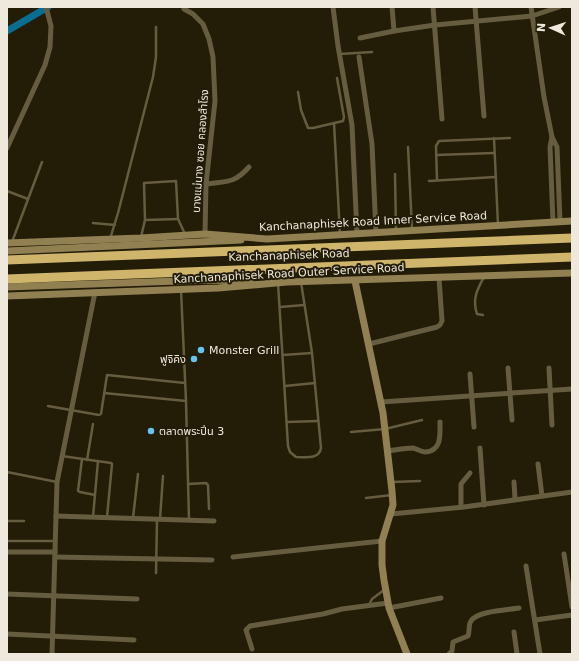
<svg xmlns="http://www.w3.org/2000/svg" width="579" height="661" font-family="'DejaVu Sans','Noto Sans Thai',sans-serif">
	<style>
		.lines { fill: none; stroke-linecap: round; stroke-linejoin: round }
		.canal { stroke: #086e91; stroke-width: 7 }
		.lane { stroke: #665c40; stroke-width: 2.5 }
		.street { stroke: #665c40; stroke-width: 5 }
		.secondary { stroke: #908052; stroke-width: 7 }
		.highway { stroke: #cfb56b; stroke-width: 9 }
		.poi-dot { fill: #66c4ef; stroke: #231c07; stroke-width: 1.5 }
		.labels { text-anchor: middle; stroke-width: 4; stroke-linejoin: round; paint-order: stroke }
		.street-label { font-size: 11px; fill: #eee9dc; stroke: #231c07 }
		.poi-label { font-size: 11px; fill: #eee9dc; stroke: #231c07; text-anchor: start }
	</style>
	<rect width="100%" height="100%" fill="#231c07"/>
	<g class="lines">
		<path class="canal" d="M7 31 48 7"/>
		<g class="lane">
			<path d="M340 54 372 52"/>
			<path d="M298 92 301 110 308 128H313L343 121 344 117 337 78"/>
			<path d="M334 123 340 234"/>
			<path d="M494 138 498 225"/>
			<path d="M408 147 412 229"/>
			<path d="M436 155 494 153"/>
			<path d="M395 174 396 231"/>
			<path d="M437 180 436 146 439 141 510 138"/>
			<path d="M429 181 495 177"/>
			<path d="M7 191 28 199"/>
			<path d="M145 220 178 219"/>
			<path d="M93 223 115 225"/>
			<path d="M141 237 145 220 144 183 176 181 178 219 185 234"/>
			<path d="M110 239 118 213 153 77 156 57V27"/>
			<path d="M12 242 42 162"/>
			<path d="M278 283 288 446 290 452 296 457C305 457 319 460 321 448L312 353 301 282"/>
			<path d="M181 290 186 401 189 520"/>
			<path d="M280 307 304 305"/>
			<path d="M483 315 477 314C472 299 477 290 484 277"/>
			<path d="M283 355 312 353"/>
			<path d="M285 386 315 383"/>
			<path d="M104 393 186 401"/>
			<path d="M48 406 99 415 101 414 107 375 185 383"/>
			<path d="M287 422 318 421"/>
			<path d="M351 432 385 429 422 420"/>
			<path d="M62 456 111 463 112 464 107 517"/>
			<path d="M82 459 78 491 80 492 95 495"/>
			<path d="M87 460 93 424"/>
			<path d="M7 472 57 482"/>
			<path d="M392 482 420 481"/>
			<path d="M188 484 206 483 208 485 209 509"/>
			<path d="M366 498 392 495"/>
			<path d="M93 517 98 461"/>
			<path d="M133 518 138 474"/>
			<path d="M160 519 163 476"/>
			<path d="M7 521H24"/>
			<path d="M7 541H54"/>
			<path d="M156 573 157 520"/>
			<path d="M369 605 372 599 384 590"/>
		</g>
		<g class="street">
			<path d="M333 7 338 46 352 125 357 234"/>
			<path d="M392 7 394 31"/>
			<path d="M433 7 442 119"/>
			<path d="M475 7 484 116"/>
			<path d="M531 7 544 97 552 137 557 147 560 221"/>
			<path d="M184 9 193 14 203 24 209 39 213 57 215 101 206 184 205 234"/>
			<path d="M360 38 394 31 435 25 532 16 559 7"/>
			<path d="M359 57 372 144 376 233"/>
			<path d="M552 137 550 147 553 222"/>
			<path d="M7 148 45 65 50 47 51 26 46 7"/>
			<path d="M206 184C226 181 234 184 249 167"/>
			<path d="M369 344 437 327 440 325 442 321 439 278"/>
			<path d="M508 368 512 420"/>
			<path d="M549 368 552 425"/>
			<path d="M470 374 474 427"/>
			<path d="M381 402 572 389"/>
			<path d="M480 448 484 505"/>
			<path d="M387 451C396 450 404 448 413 448 417 449 421 452 425 452 442 451 440 435 440 422"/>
			<path d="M538 464 542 496"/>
			<path d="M514 482 515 499"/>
			<path d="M461 507V484L470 473"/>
			<path d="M391 514 464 507 572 492"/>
			<path d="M56 516 214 521"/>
			<path d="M7 552H55"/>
			<path d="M564 554 572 607"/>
			<path d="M55 557 212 560"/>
			<path d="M233 557 382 541"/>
			<path d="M526 566 540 654"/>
			<path d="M7 594 137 599"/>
			<path d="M389 608 441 598"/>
			<path d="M535 620 572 615"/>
			<path d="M514 632 517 654"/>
			<path d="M7 634 134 640"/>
			<path d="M252 649 246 630 250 626 323 614 342 609 388 603"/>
			<path d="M52 654 57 482 95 292"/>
			<path d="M449 654 452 651 453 642 468 636C470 631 468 625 471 621 477 611 508 610 519 608"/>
		</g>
		<g class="secondary">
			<path d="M7 243 141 238 205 234 267 239 572 221"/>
			<path d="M7 251 241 240"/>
			<path d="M355 281 383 413 392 491 393 505 382 541V565L384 580 389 608 407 654"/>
			<path d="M7 287 207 280 251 281"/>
			<path d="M7 296 218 288 287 282 572 273"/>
		</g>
		<g class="highway">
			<path d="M7 260 572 238"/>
			<path d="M7 279 572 257"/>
		</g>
	</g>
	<g class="poi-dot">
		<circle cx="201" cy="350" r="4"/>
		<circle cx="194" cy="359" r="4"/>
		<circle cx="151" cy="431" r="4"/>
	</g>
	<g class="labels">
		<g class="street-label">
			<text transform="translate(200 151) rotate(-86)" y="4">บางแม่นาง ซอย คลองสำโรง</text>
			<text transform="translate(373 221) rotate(-3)" y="4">Kanchanaphisek Road Inner Service Road</text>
			<text transform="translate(289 255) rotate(-2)" y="4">Kanchanaphisek Road</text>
			<text transform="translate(289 273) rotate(-3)" y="4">Kanchanaphisek Road Outer Service Road</text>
		</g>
		<g class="poi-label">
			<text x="209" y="354">Monster Grill</text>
			<text x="186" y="363" text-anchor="end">ฟูจิคิง</text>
			<text x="159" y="435">ตลาดพระปิ่น 3</text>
		</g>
	</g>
	<rect width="579" height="661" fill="none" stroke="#eee9dc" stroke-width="16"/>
	<g transform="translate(551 28) rotate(273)" stroke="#231c07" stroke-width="3" paint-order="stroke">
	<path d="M0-3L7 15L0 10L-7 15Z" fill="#eee9dc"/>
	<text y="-6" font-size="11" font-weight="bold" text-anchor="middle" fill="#eee9dc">N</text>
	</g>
</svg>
